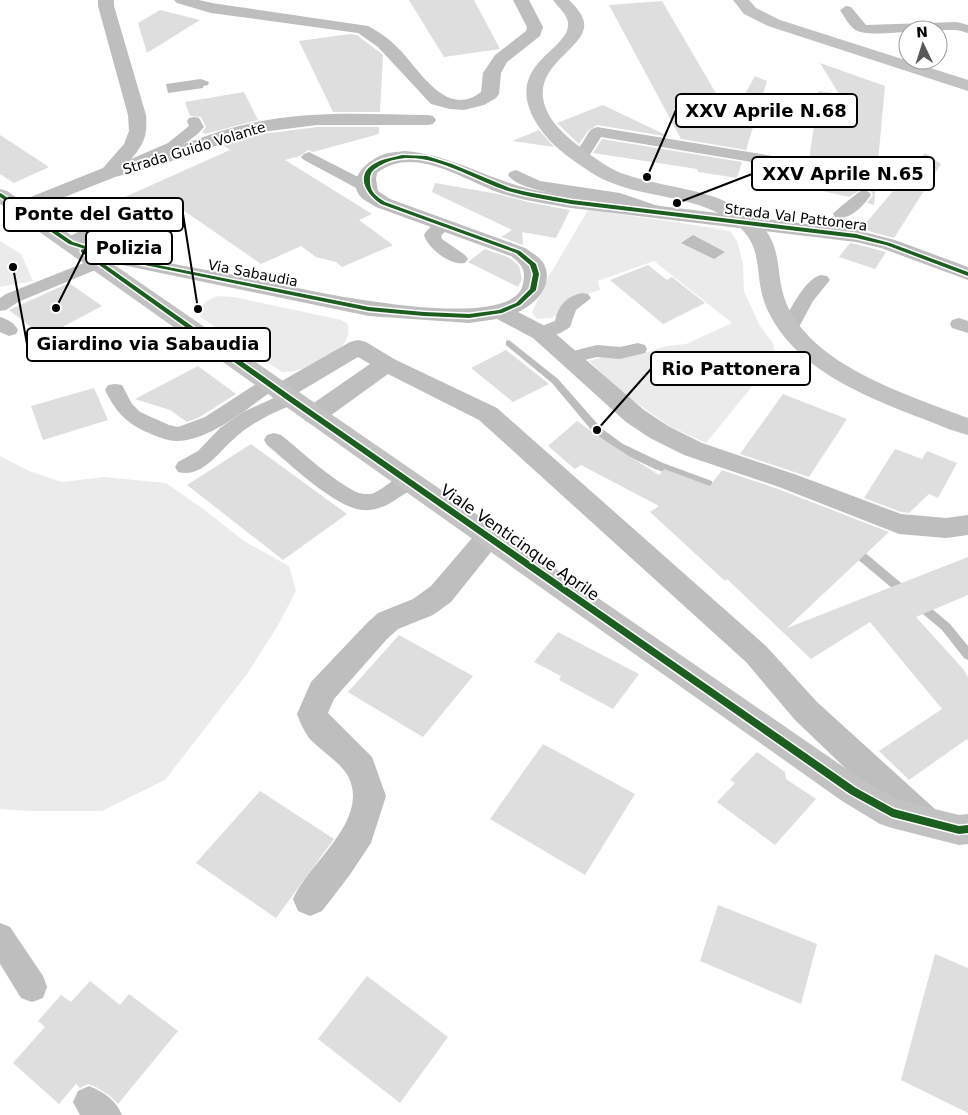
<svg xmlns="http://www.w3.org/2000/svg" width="968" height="1115" font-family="'DejaVu Sans',sans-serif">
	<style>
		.green { fill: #ebebeb }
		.water { fill: #bdbdbd }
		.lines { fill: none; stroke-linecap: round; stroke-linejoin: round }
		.stream { fill: #bdbdbd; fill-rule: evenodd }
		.building { fill: #dedede }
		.lane { fill: #bebebe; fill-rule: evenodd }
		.street { fill: #bebebe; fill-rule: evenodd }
		.secondary { fill: #c2c2c2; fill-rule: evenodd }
		.cycleway-casing { stroke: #fff; stroke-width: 3 }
		.cycleway { fill: #1b5e20; fill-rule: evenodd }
		.labels { text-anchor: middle; stroke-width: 4; stroke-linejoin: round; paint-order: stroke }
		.far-street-label { font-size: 14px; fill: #000; stroke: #fff }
		.street-label { font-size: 16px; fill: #000; stroke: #fff }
		.leader { fill: none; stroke: #000; stroke-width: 2 }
		.callout-dot { fill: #000; stroke: #fff; stroke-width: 2 }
		.callout { fill: #fff; stroke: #000; stroke-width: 2 }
		.callout-label { font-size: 18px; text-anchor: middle; font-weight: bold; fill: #000 }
	</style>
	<rect width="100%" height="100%" fill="#fff"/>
	<g class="green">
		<path d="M588 210 676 222 730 231 737 241 743 264 744 291 760 326 773 343 776 357 706 443 669 426 621 392 589 361 603 357 644 353 667 346 686 344 732 323 654 261 598 281 600 290 584 295 552 318 537 319 532 312 549 276Z"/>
		<path d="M0 241 21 254 33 281 0 287Z"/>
		<path d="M218 296 234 297 341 320 347 323C358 351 304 373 282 372L200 317C198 304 208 300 218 296Z"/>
		<path d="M0 456 29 471 62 482 104 477 166 483 206 511 244 541 289 566 296 591 277 627 247 674 165 780 102 811H28L0 809Z"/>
	</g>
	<g class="water">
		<path d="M201 79 209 82 208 85 203 86V88L168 93 166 84Z"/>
		<path d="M693 235 725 252 714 259 681 243Z"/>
	</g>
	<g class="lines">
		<g class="stream">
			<path d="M509 340 558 379 601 428 623 444 663 463 712 481 713 484 712 487H704L655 469 615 450 593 432 552 383 506 345V341Z"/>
			<path d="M859 550 863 551 950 624 968 646V660L964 658 942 630 855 557 853 554Z"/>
		</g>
	</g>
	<g class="building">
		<path d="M409 0H474L500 49 444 57Z"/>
		<path d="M662 1 731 119 755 76 767 81 746 150 681 139 609 5Z"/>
		<path d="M160 10 200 20 147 53 138 23Z"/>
		<path d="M350 34 357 35 383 55 380 112H333L299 41Z"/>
		<path d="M820 63 885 86 874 205 867 203 873 195 870 190 864 188 849 197 805 187 807 173 843 182 851 180 854 176 851 170 809 160 819 91 839 94Z"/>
		<path d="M244 92 258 120 205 134 202 132 206 127 201 117 190 116 185 102Z"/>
		<path d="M603 105 670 137 597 125 588 131 579 144 557 123Z"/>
		<path d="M317 127H379V134L313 152 308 150 300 156 285 160 372 214 359 220 393 245 342 267 336 262 316 257 301 246 261 264 183 210 153 224 118 200 230 150 223 145 253 135Z"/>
		<path d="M539 130 554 147 512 141Z"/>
		<path d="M0 135 49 167 14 183 0 174Z"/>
		<path d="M602 139 742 162 737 178 698 172 697 169 593 153Z"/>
		<path d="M925 153 941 164 894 238 861 229Z"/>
		<path d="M435 183 498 194 528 202 570 210 556 238 522 232 523 245 501 237 512 230 432 192Z"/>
		<path d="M850 243 856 244 886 252 875 269 839 257Z"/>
		<path d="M485 249 510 258 519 266 522 279 518 287 468 262Z"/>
		<path d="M648 265 667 280 672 277 705 303 663 324 610 280Z"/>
		<path d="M69 283 102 306 44 337 9 310Z"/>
		<path d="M506 350 549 384 513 402 471 368Z"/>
		<path d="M198 366 236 394 198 418 187 422 170 410 135 399Z"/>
		<path d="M94 388 108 420 43 440 31 406Z"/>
		<path d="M783 394 847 419 809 477 740 454Z"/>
		<path d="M577 421 607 442 659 475 664 469 710 486 722 470 778 489 889 532 787 628 968 557V595L916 617 964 670 968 677V741L967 739 909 780 879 751 942 709 870 622 811 659 727 579 725 581 650 512 659 506 581 465 575 469 548 446Z"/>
		<path d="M251 444 347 514 283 560 187 485Z"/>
		<path d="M895 449 922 459 927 451 957 463 938 498 929 494 909 513 901 512 864 498Z"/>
		<path d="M558 632 639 674 613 709 559 680 561 676 534 662Z"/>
		<path d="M399 635 473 676 423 737 348 692Z"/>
		<path d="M543 744 635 794 585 875 490 819Z"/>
		<path d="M757 752 785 772 786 779 816 799 775 845 717 802 735 783 730 780Z"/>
		<path d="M260 791 334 839 276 918 196 863Z"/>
		<path d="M718 905 817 944 801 1004 700 961Z"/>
		<path d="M935 954 968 968V1113L901 1080Z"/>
		<path d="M367 976 448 1037 400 1103 318 1039Z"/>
		<path d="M90 981 120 1005 129 994 178 1031 118 1104 110 1096 96 1087 88 1084 80 1088 76 1084 59 1104 13 1063 45 1027 38 1021 61 995 71 1002Z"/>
	</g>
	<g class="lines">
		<g class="lane">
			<path d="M846 6 851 7 866 25 957 22 968 25V33L957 30H908V32C895 32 864 37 854 29 848 24 844 16 840 10Z"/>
			<path d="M194 117 199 118 204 127C194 142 132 177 115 172L113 169 115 166 168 143 189 126 187 121 189 118Z"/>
			<path d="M597 127 827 165 850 172 852 175 850 178 844 180 825 174 601 137 586 161H576L573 158 589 132 592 129Z"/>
			<path d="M309 152 372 184 374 187 372 190H360L304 160 301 157 304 154Z"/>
			<path d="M516 170 540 181 620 193 664 208 666 211 664 214 658 216C644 213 632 206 618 203 593 197 522 195 508 175L510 172Z"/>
			<path d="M863 190 869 192 871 195C863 206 850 221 835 217L833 214C836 210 859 191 863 190Z"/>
			<path d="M113 200 119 202 121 205 104 217 105 228 103 232 77 247H65L63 243 65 239 89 226 88 215 90 212Z"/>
			<path d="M443 220 449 221 451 225 441 236 442 239 465 255 468 259 465 263C451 266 428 249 424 235 428 228 435 222 443 220Z"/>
			<path d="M99 257 105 258 108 262 105 266 18 302 6 310 0 311V298L6 294Z"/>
			<path d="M821 275 827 276 830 280 813 301 799 327 797 331 790 333 783 331 781 327C789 312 804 279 821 275Z"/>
			<path d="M582 293 588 294 591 298 576 310 570 327C561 334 546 340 534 337L532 333 534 329 555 321C558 305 567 296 582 293Z"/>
			<path d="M0 317C8 319 14 323 18 330L16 334 9 336 0 332Z"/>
			<path d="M959 318 968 321V333L952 328 950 324 952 320Z"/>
			<path d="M638 343 645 345 647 349 645 353 620 359 597 357 568 364 561 362 559 358 561 354 597 345 620 347Z"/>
			<path d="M269 378 276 380 279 384 276 388C249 407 211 440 177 441 166 441 154 435 144 431 124 421 115 410 105 390L108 385 115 384 122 385 132 404 140 412 169 425 178 427 205 417 262 380Z"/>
			<path d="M289 391 296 393 299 398 296 403C283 409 269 414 257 422 250 426 241 432 235 438 219 451 202 479 178 472L175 467 178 462 198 451 220 428 243 412Z"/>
			<path d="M274 433 281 435C305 454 329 478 356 492 361 494 369 495 374 493 389 486 398 471 415 476L419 481C414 489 406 493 398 498 387 506 376 511 362 510 334 507 289 463 267 445L264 440 267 435Z"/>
			<path d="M0 923 10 927 43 976 47 987 43 998 32 1002 21 998 0 964Z"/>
			<path d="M89 1086C105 1093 115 1099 122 1115H80L73 1102 78 1091Z"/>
		</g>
		<g class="street">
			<path d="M98 0H114V6L146 115C148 138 143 145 128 163 170 151 209 132 252 123 309 110 369 114 427 115L433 116 436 120 433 124 427 125H317L253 133 154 167 115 177 27 212 20 214 13 212 10 208 13 204 103 168 124 144 129 131 128 115 98 6Z"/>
			<path d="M174 0H199L212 3 368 26C379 32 390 39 399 49 420 70 446 119 481 92L483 73 495 55 526 31 527 27 513 0H529L543 27 540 36 507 62 501 73 499 94 496 98 484 105 464 110 450 109 431 104 378 47 358 33 211 13 177 3Z"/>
			<path d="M405 151C454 155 492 182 539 191L856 230 895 240 968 267V280L881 248 856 242 571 208C548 204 525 201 503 194 466 182 415 143 377 173L376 179 378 191 390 199 525 248C531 252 540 257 544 264 554 285 536 304 518 312L549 328 644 410 668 426 702 443 797 475 901 514 946 518 968 515V535L946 538 899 534 779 487 684 455 650 438 626 422 533 338 497 319 469 323 369 316 122 265 64 247 61 243 64 239 71 237C89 241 107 248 125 253 163 263 202 269 240 276 280 284 512 340 523 284 526 269 522 265 511 256L376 207C372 204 367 202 363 199 344 182 366 161 382 155 389 152 398 152 405 151Z"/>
			<path d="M358 340 366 342 394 359 497 408 766 646 817 702 936 810 941 821 936 832 924 836 912 832 795 720 746 662 479 420 388 374 323 421 314 423 305 421 302 415 305 409 370 364 358 357 289 398 281 400 273 398 269 392 273 386 350 342Z"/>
			<path d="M489 527 499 530 503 537 451 602 433 615 398 629 387 639 334 699 328 713 372 757 386 796 371 843 349 876 322 911 310 916 298 911 293 899C308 863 371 820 348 776 342 764 319 749 309 738 304 731 300 722 297 714L311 682 367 623 378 613 413 599 431 586 479 530Z"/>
		</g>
		<g class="secondary">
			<path d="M553 0H569C575 6 582 13 584 22 589 51 518 67 552 120 561 132 573 142 585 151 598 160 612 171 627 175 665 188 707 188 742 210 792 241 769 271 790 311 821 369 911 396 968 418V435C951 431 935 423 918 417 862 395 795 368 768 311 750 274 770 244 727 218 692 196 650 198 612 183 597 178 583 167 570 158 556 148 542 134 534 119 504 62 572 50 568 22 566 13 558 7 553 0Z"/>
			<path d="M733 0H749L756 8 780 20 968 80V91L768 26 744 14Z"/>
			<path d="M0 189 7 191 864 781 899 800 959 815 968 814V844L959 845 892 828 880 824 842 801 0 204Z"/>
		</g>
		<g class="cycleway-casing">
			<g id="cycleway">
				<path d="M402 155 427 156 452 164 510 188 527 192 571 200 856 234 890 243 968 272V276L886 245 856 238 571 204C550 200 528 197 508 191 470 179 421 143 381 165 374 169 369 172 370 182 370 192 377 197 385 202L520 251 536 264 539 274 536 290 520 305 502 313 469 318 424 316 369 311 120 260 69 244 0 197V193L2 194 73 242 123 258 369 307 424 312 469 314 499 310 516 303 530 289 533 274 530 265 516 253 381 204C361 190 355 170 382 160 388 158 396 157 402 155Z"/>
				<path d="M83 249 291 396 856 788 894 809 959 826 968 825V833L959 834 892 817 850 794 287 400 81 252V250Z"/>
			</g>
		</g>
		<use href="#cycleway" class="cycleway"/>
	</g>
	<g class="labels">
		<g class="far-street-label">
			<text transform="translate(194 148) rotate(-17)" y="5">Strada Guido Volante</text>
			<text transform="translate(796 217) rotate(7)" y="5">Strada Val Pattonera</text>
			<text transform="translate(253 273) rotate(11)" y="5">Via Sabaudia</text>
		</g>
		<g class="street-label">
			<text transform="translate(520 542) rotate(35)" y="6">Viale Venticinque Aprile</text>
		</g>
	</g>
	<path class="leader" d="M647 177L676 110M677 203L752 174M198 309L183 214M56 308L86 248M13 267L27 344M597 430L651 369"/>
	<g class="callout-dot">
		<circle cx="647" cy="177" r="5"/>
		<circle cx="677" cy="203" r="5"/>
		<circle cx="198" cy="309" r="5"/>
		<circle cx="56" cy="308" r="5"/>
		<circle cx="13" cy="267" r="5"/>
		<circle cx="597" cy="430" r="5"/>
	</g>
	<g class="callout">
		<rect x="676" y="94" width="181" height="33" rx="5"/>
		<rect x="752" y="157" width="182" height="33" rx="5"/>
		<rect x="4" y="198" width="179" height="33" rx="5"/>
		<rect x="86" y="231" width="86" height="33" rx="5"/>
		<rect x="27" y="328" width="243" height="33" rx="5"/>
		<rect x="651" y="352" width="159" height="33" rx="5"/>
	</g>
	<g class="callout-label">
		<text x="766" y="117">XXV Aprile N.68</text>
		<text x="843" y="180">XXV Aprile N.65</text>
		<text x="94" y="220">Ponte del Gatto</text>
		<text x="129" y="254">Polizia</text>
		<text x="148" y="350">Giardino via Sabaudia</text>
		<text x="731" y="375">Rio Pattonera</text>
	</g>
	<g transform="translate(923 45) rotate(356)"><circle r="24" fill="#ffffff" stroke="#999999"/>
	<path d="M0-4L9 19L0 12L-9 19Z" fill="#595959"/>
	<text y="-8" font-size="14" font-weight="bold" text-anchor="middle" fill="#000000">N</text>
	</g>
</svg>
